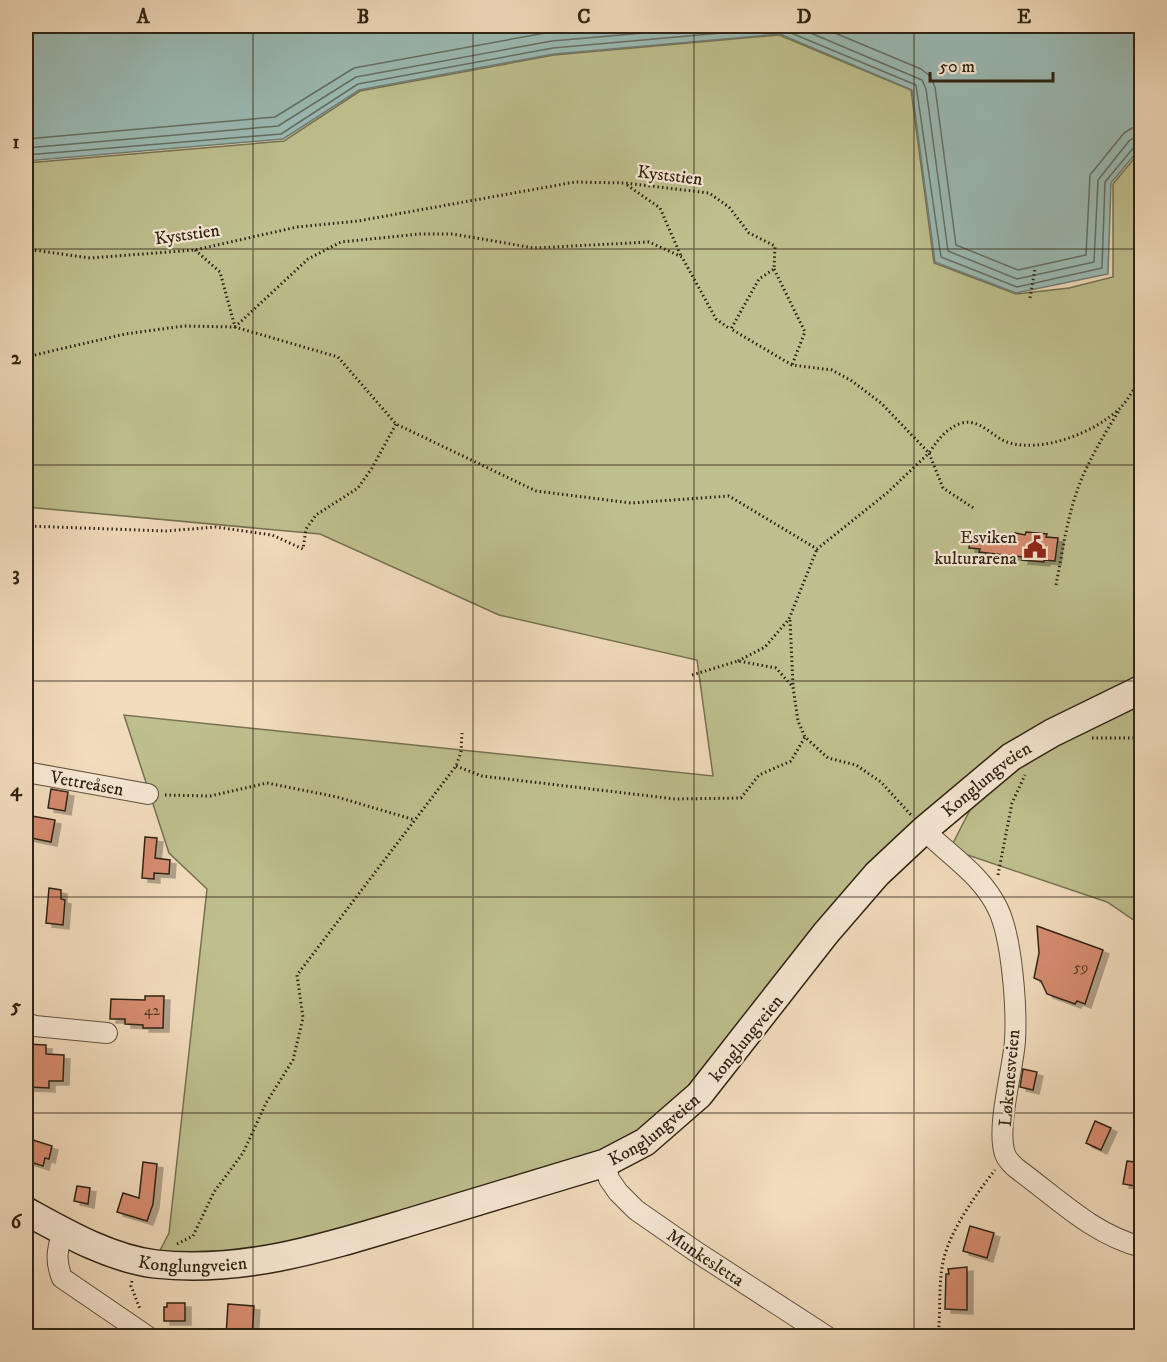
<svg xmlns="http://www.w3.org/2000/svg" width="1167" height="1362" font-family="'IM FELL DW Pica',serif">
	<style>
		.green { fill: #bebf8e; stroke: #767151; stroke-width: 1.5 }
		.water { fill: #9bbbb5; stroke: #707e75; stroke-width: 1.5 }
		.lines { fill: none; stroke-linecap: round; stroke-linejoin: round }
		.shore { stroke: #656f64; stroke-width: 1.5 }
		.building { fill: #d78c70; stroke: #2f2314; stroke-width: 1.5; filter: url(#shadow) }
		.street-casing { stroke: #60513e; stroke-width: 22 }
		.secondary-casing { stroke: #2f2314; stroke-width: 30 }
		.path { stroke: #2f2314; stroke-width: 3; stroke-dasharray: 1.5 3; stroke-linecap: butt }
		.street { stroke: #f7e8d4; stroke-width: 20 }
		.secondary { stroke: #f7e8d4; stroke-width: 27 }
		.grid { fill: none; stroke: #2f2314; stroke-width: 1.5; stroke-opacity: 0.55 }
		.labels { text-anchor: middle; stroke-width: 4.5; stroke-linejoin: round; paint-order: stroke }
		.number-label { font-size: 15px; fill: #593d2b }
		.street-label { font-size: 18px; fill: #2f2314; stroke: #f7e8d4 }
		.poi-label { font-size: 18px; fill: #2f2314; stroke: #f7e8d4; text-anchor: end }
		.neatline { fill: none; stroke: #2f2314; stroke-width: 2 }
		.grid-label { font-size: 20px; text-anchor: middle; font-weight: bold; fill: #2f2314 }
	</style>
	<defs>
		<filter id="shadow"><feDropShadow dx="6" dy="4" stdDeviation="0" flood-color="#0004"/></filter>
	</defs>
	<rect width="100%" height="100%" fill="#f2dcbd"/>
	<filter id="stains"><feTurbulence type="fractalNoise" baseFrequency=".00333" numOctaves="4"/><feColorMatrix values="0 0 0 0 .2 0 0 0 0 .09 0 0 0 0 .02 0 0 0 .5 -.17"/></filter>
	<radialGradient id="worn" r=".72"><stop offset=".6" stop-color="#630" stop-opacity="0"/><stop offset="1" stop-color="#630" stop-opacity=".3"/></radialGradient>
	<path class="green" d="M779 35 911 90 934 263 1016 294 1069 288 1113 277V184L1141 150V925L1107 902 950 849 971 808 1047 735 887 881 699 1098 563 1173 222 1279 150 1270 169 1233 207 889 169 853 124 715 713 776 697 660 499 615 320 534 26 507V163L284 141 360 91 554 55Z"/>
	<path class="water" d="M26 26H1141V147L1111 183 1108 274 1016 293 935 262 912 90 780 34 554 54 359 90 283 139 26 161Z"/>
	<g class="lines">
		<g class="shore">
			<path d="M794 26 922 80 926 89 948 251 1017 279 1094 262 1098 180 1129 141 1135 137 1142 136"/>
			<path d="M818 26 921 69 930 76 935 87 956 245 1018 270 1086 255 1090 175 1124 133 1132 128 1142 127"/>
			<path d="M26 139 275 117 354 68 551 32 622 26"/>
			<path d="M26 148 278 126 356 77 552 41 724 26"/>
			<path d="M26 155 281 134 358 84 553 48 779 28 916 85 941 257 1017 287 1102 268 1105 182 1135 146 1142 144"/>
		</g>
	</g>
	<g class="building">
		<path d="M1026 532 1047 534 1046 537 1058 538 1055 561 1044 560V562L1022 560 1023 557 979 552 980 549 969 548 971 534 1014 537 1015 533 1025 535Z"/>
		<path d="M51 789 68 792 65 811 48 808Z"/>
		<path d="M26 815 55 820 51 842 26 837Z"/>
		<path d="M145 837 157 838 155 858 170 860 169 874 154 873V879L142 878Z"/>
		<path d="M49 888 61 890V899L65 900 63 925 46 923Z"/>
		<path d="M1037 926 1103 950 1085 1004 1077 1001 1075 1004 1047 994 1041 981 1034 978 1039 953Z"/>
		<path d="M145 996H164L163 1028H143V1025L125 1024V1019H110L111 999 145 1000Z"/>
		<path d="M26 1044 46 1045V1054L64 1055 63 1081H49V1088L28 1087 29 1065 26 1064Z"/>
		<path d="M1023 1069 1037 1072 1033 1090 1020 1087Z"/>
		<path d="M1095 1121 1111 1128 1101 1150 1086 1143Z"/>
		<path d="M33 1140 52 1146 49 1159 45 1158 43 1166 27 1161Z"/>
		<path d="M1127 1161 1142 1163V1187L1123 1184Z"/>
		<path d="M143 1162 157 1164 153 1204 147 1221 117 1212 123 1193 139 1198Z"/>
		<path d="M77 1186 90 1188 88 1204 74 1201Z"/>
		<path d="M970 1226 994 1233 987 1258 963 1251Z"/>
		<path d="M967 1267V1310L945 1309 946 1274H949L948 1269Z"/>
		<path d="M167 1303H185V1321H164V1307H167Z"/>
		<path d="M228 1304 254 1306 252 1336H226Z"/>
	</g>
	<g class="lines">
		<g class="street-casing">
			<g id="street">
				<path id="s1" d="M26 772 148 794"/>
				<path d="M924 830C950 856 982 875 998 909 1012 938 1017 1008 1015 1041 1013 1070 996 1127 1005 1154 1007 1160 1012 1164 1016 1168 1056 1197 1093 1235 1142 1247"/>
				<path d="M26 1023 35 1026 107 1033"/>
				<path id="s2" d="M605 1163 609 1179 618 1192 636 1210 695 1251 826 1336"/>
				<path d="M63 1232C57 1249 55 1261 62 1278L147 1336"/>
			</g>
		</g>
		<g class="secondary-casing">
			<g id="secondary">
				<path id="s3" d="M26 1211C66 1233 109 1258 155 1264 244 1274 330 1246 413 1221 477 1202 541 1182 605 1163L645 1142 699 1095 826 933 877 874 924 830 1011 757 1052 733 1142 689"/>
			</g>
		</g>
		<g class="path">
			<path d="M627 185 660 208 681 256"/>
			<path d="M26 249 90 258 195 250 297 227 358 221 575 182 625 183 709 193 729 207 749 233 775 246 774 269 759 279 731 329 792 365 832 370 852 381 881 403 929 453C938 440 946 428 962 423 979 418 993 437 1007 442 1041 454 1097 432 1121 407 1129 399 1135 386 1142 377"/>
			<path d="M195 250 220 272 235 327 308 259 341 242 420 234H453L534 248 649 242 682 257 716 319 730 329"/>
			<path d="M774 269 805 332 792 365"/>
			<path d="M1030 298 1035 269"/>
			<path d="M26 357 125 334 184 326 235 327 338 357 396 424 536 491 631 503 729 496 817 549 887 493 929 453 943 488 975 509"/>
			<path d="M26 526 166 531 216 527 272 535 303 549 306 529 316 515 358 488 372 468 396 424"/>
			<path d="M1056 585C1064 544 1069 502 1088 465 1097 446 1109 427 1120 409"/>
			<path d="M790 620 793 685"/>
			<path d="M738 661 765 647 789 619 817 549"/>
			<path d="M692 675 738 661 776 668 793 687 798 721 805 737 828 758 856 765 881 782 911 815"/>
			<path d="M1092 738H1142"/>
			<path d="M456 766 482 776 675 799 741 798 759 775 791 761 805 737"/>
			<path d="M165 795 210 796 267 783 337 797 415 820"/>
			<path d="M998 875 1012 803 1025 775"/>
			<path d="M177 1244 193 1236 214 1192 243 1153 266 1103 293 1060 303 1018 297 975 456 766 461 752 462 733"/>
			<path d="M132 1281 131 1286 140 1309"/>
			<path d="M938 1336C941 1312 938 1287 943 1262 949 1232 976 1194 995 1170"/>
		</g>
		<use href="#street" class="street"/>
		<use href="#secondary" class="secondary"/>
	</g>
	<path class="grid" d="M253 26V1336M473 26V1336M694 26V1336M914 26V1336M26 249H1142M26 465H1142M26 681H1142M26 897H1142M26 1113H1142"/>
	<defs>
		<g id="civic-bare" transform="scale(1.8)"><path d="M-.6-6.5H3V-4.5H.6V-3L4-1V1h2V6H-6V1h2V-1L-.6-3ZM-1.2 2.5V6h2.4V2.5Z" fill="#8f2418" stroke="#f7e8d4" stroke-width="2.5" paint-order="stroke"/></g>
	</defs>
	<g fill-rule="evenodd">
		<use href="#civic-bare" x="1035" y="547"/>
	</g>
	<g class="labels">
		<g class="number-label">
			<text x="1081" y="972">59</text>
			<text x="152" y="1015">42</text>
		</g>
		<g class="street-label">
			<text transform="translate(670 175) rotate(7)" y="6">Kyststien</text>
			<text transform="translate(187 234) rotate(-8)" y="6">Kyststien</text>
			<text dy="6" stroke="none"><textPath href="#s3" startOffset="1150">Konglungveien</textPath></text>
			<text dy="6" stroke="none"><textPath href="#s1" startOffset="62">Vettreåsen</textPath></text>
			<text transform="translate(746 1038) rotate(-51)" y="6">konglungveien</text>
			<text transform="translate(1009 1078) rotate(-85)" y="6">Løkenesveien</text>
			<text dy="6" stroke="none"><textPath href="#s3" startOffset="664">Konglungveien</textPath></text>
			<text dy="6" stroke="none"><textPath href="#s2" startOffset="142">Munkesletta</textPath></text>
			<text dy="6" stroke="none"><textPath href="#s3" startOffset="178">Konglungveien</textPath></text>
		</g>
		<g class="poi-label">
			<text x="1017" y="543">Esviken<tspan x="1017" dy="21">kulturarena</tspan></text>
		</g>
	</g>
	<rect width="1167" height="1362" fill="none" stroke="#f2dcbd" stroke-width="66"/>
	<path d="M930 72v9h123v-9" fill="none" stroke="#2f2314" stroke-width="3"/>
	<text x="939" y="72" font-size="18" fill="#2f2314" stroke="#f7e8d4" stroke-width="4.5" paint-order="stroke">50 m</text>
	<rect x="33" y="33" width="1101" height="1296" class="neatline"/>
	<g class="grid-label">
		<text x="143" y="23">A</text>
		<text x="363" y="23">B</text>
		<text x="584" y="23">C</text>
		<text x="804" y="23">D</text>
		<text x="1024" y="23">E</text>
		<text x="16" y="148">1</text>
		<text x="16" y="364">2</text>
		<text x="16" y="580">3</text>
		<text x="16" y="796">4</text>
		<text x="16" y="1012">5</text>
		<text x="16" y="1228">6</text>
	</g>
	<rect width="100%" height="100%" filter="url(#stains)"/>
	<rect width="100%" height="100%" fill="url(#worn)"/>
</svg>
